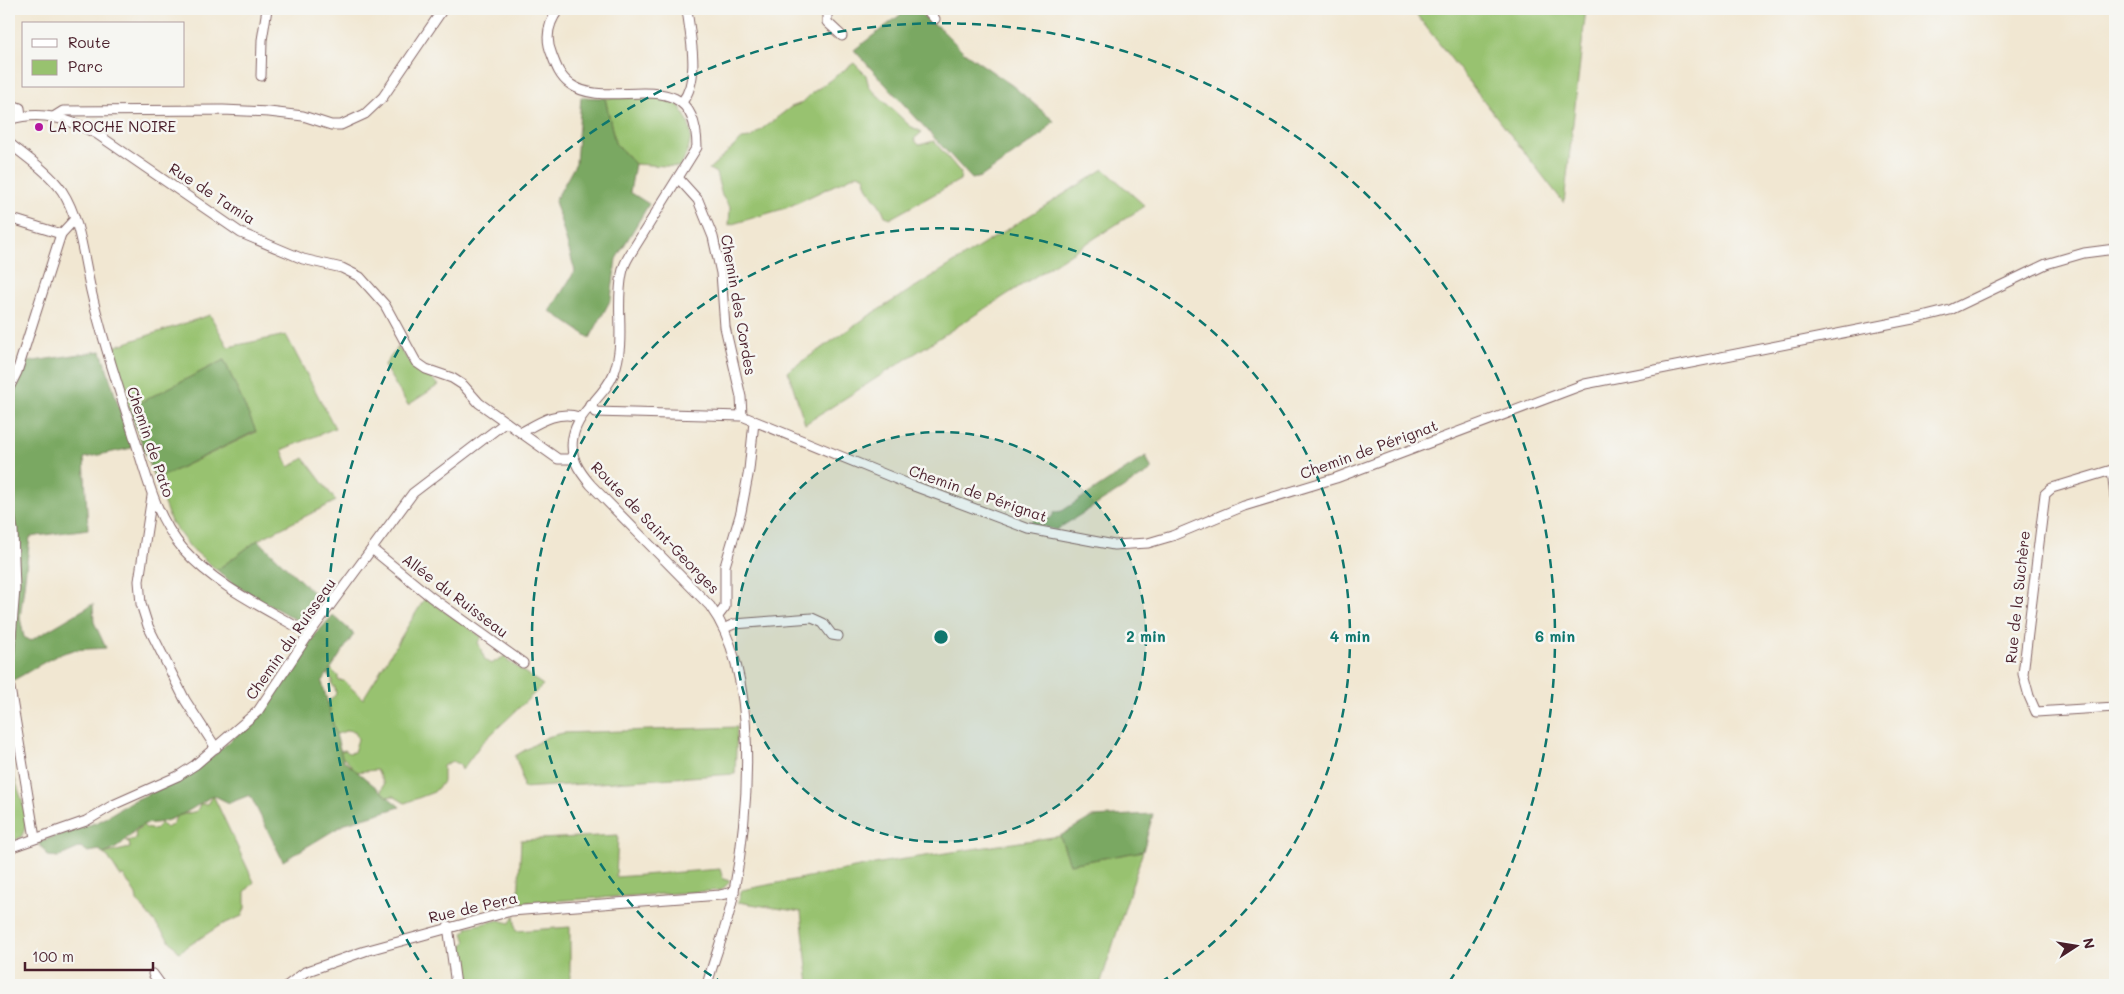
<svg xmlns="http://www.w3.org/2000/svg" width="2124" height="994" font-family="Mali,sans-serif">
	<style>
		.green { fill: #98c26f; stroke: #71704d }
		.forest { fill: #7aa862; stroke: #626446 }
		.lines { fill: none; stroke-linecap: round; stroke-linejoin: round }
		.minor-casing { stroke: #846565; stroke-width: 11 }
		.minor { stroke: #fff; stroke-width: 9 }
		.ring { fill: none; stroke: #0f766e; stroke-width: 2.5; stroke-dasharray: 9 6 }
		.poi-dot { fill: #b5179e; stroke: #f6f6f2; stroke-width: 2 }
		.labels { text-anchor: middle; stroke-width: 5; stroke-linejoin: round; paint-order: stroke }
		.poi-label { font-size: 15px; fill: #4a1f2b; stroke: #f6f6f2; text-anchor: start }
		.street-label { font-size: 15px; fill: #4a1f2b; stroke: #f6f6f2 }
		.centre { fill: #0f766e; stroke: #f6f6f2; stroke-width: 2.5 }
		.ring-label { font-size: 15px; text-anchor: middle; font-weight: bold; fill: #0f766e; stroke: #f6f6f2; stroke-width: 5; stroke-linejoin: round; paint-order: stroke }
	</style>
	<rect width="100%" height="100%" fill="#f6f6f2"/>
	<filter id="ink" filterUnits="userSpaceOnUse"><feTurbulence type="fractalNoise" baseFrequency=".02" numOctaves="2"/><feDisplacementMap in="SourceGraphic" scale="10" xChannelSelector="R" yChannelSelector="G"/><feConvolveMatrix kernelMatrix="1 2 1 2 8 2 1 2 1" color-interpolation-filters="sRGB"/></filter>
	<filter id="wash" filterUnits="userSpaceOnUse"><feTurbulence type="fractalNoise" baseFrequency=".0096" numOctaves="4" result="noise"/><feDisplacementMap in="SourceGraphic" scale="20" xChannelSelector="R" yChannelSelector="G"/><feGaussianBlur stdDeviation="1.12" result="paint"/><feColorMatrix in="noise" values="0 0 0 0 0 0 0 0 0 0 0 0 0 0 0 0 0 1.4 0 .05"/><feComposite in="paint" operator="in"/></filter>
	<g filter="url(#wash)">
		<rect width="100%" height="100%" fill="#f1e7d2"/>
		<g class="green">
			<path d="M1412 9H1586L1564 203Z"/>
			<path d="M854 63 866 75 869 87 910 126 922 132 914 139 919 145 934 141 961 173 960 180 891 218 885 216C880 200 866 194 865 177L858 174 786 208 729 225 730 207 722 196 716 173 709 169 742 139 750 138 791 107 802 103 812 93Z"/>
			<path d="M605 98H657L678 104C695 131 694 139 680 167L635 164 615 143Z"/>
			<path d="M1104 169 1145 206 805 424 788 371 867 317Z"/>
			<path d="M210 315 228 347 286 335 335 428 282 450 289 467 304 458 336 501 258 540 217 570 190 547 171 522 155 480 256 432 224 360 129 408 110 348Z"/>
			<path d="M398 347 409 361 439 385 408 405 384 366Z"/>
			<path d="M425 598 482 637 478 642 485 660 491 664 505 656 508 661 543 685 481 744 462 770 460 765 452 761 443 766V782L434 792 405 803 393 796 387 797 381 791 384 784 377 770 353 772 350 764 337 752 345 750 349 753 354 752 358 739 355 732 349 730 334 735 329 715 331 711 327 704 336 694 335 688 332 684V679L328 676 331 669 338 676V680L344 681 363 699Z"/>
			<path d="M737 727 735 774 523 788 521 772 515 756 547 737 563 733Z"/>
			<path d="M9 758 12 759C10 783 36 814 21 837L9 843Z"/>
			<path d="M213 795 254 882 245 892V908L242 916 219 926 179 952 137 901 136 895 124 876H120L108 857 103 854 130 848 129 843 126 841 136 839 135 832 143 825 146 828 154 830 161 823 166 828 172 825 177 816 197 811 200 804H207Z"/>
			<path d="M618 835 616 877 720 869 723 879 730 881 722 890 711 891 518 903 521 840Z"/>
			<path d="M1060 836 1070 864 1143 851 1100 985H809L801 912 738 902 742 890 885 862Z"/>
			<path d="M514 915 516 931 570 927V985H470L471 980 465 966 467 959 463 954 462 946 466 942 463 933 468 929 467 927 499 920 510 923Z"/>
		</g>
		<g class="forest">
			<path d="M908 9H914L942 30 964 52 1013 86 1054 121 1040 136 981 177 972 179 854 50Z"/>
			<path d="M581 97 605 98 615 143 635 164 630 192 649 204 616 259 611 299 590 338 550 311 575 271 555 201 576 163Z"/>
			<path d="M101 351 132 448 84 458 88 529 30 537 20 618 24 637 30 641 93 604 94 622 106 648C95 649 84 649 74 650 50 655 30 673 9 682V391L27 362Z"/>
			<path d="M224 360 256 431 155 480 129 408Z"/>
			<path d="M1146 456 1152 470 1056 530 1031 523 1037 515 1050 519 1055 512 1062 511Z"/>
			<path d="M258 540 324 603 307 626 233 584 217 570Z"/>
			<path d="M333 615 354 634 322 682 343 760 400 807 346 823 283 861 250 795 229 803 213 795C197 806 181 817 162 822 155 824 145 822 139 827 125 838 122 848 103 854L100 850 88 852 81 847 58 857 48 856 38 842 98 822 131 802 179 780 200 767 260 715 316 634Z"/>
			<path d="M1153 814 1143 851 1070 864 1060 836 1092 817Z"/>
		</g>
	</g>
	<g filter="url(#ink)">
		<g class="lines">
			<g class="minor-casing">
				<g id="minor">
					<path d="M559 9C548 23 545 39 552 55 556 66 560 77 570 84 610 114 696 57 697 147L629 256C626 261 623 268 622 274 615 307 626 341 614 373 604 398 578 410 573 437 569 457 579 471 591 485L710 606C760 674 749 811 734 891 729 923 715 954 707 985"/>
					<path d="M830 9 827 12V22L842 36"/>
					<path d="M926 9 935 19"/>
					<path d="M261 76 262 40 267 9"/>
					<path d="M682 102C701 79 690 36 687 9"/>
					<path d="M9 104 20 108 21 116"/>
					<path d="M55 116 63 111 223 110 269 112 303 116 331 125H341L365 114 383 97 443 9"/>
					<path d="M9 120C40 110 68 118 97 134L241 233 303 259 342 268 360 277 385 305 416 362 426 369 452 378 463 385 479 403 558 459H574"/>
					<path d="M9 143C26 157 49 172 62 191 81 220 84 262 92 295 103 342 118 387 133 433 146 474 155 517 184 550 217 587 267 609 309 634"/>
					<path d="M679 179 698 200 713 237 721 273 725 327 741 397 742 416"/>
					<path d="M9 218 61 234"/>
					<path d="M9 388 17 372 61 234 74 220"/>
					<path d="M590 404 595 412 742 416 906 483 1029 529 1114 545 1148 543 1172 536 1244 506 1336 478 1585 384 1918 318 1950 310 2046 264 2084 253 2115 249"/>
					<path d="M522 432C540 422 558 410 579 417"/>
					<path d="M2115 469 2052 488 2045 494 2023 674 2029 696 2036 712 2115 707"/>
					<path d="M2112 470 2115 497"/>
					<path d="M152 496 139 581 141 604 148 626 185 700 216 748"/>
					<path d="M9 507 13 530 15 589 9 663"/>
					<path d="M372 549 431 597 523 663"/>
					<path d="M718 616 725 607V566L741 512 749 470 754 422"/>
					<path d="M725 628 734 624 812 618 823 623 832 635 838 636"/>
					<path d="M9 682 35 838"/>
					<path d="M9 848 86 821 115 804 178 776 195 765 258 711 309 634 413 493 506 422"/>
					<path d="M448 926 456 985"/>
					<path d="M153 974 161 985"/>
					<path d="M288 985 305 972 365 951 511 911 720 895 734 892"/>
				</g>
			</g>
			<use href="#minor" class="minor"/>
		</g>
	</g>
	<circle cx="941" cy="637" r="205" fill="#0f766e" fill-opacity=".12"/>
	<g class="ring">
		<circle cx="941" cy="637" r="205"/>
		<path d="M724 984A409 409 0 1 1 1158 984"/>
		<path d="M435 985A614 614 0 1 1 1447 985"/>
	</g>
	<circle class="poi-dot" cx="39" cy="127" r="5"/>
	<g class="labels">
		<g class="poi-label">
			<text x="49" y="132">LA ROCHE NOIRE</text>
		</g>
		<g class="street-label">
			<text transform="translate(212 194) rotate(33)" y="5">Rue de Tamia</text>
			<text transform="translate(738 305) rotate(80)" y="5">Chemin des Cordes</text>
			<text transform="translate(150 442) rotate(71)" y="5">Chemin de Pato</text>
			<text transform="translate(1369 450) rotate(-20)" y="5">Chemin de Pérignat</text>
			<text transform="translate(978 494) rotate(19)" y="5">Chemin de Pérignat</text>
			<text transform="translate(655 528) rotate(46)" y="5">Route de Saint-Georges</text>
			<text transform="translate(455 596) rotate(37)" y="5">Allée du Ruisseau</text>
			<text transform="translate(2018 597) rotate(-84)" y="5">Rue de la Suchère</text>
			<text transform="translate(291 639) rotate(-55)" y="5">Chemin du Ruisseau</text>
			<text transform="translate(473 908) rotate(-13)" y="5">Rue de Pera</text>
		</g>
	</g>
	<circle cx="941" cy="637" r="8" class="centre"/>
	<g class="ring-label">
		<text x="1146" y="642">2 min</text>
		<text x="1350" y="642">4 min</text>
		<text x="1555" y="642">6 min</text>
	</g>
	<rect width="2124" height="994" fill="none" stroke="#f6f6f2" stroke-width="30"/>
	<rect x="22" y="22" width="162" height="65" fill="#f6f6f2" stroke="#b1a0a2"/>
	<rect x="32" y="39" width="25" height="8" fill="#ffffff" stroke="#b1a0a2"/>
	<text x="68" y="48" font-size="15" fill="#4a1f2b">Route</text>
	<rect x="32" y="60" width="25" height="15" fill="#98c26f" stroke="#b1a0a2"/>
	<text x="68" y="72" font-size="15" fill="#4a1f2b">Parc</text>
	<g transform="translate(2076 946) rotate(78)" stroke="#f6f6f2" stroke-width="4" paint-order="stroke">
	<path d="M0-4L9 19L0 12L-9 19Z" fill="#4a1f2b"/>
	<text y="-8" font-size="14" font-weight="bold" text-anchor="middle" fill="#4a1f2b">N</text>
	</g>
	<path d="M25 962v8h128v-8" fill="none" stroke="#4a1f2b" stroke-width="2.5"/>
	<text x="32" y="962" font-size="15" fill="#4a1f2b" stroke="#f6f6f2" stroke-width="4" paint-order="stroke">100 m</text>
</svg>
